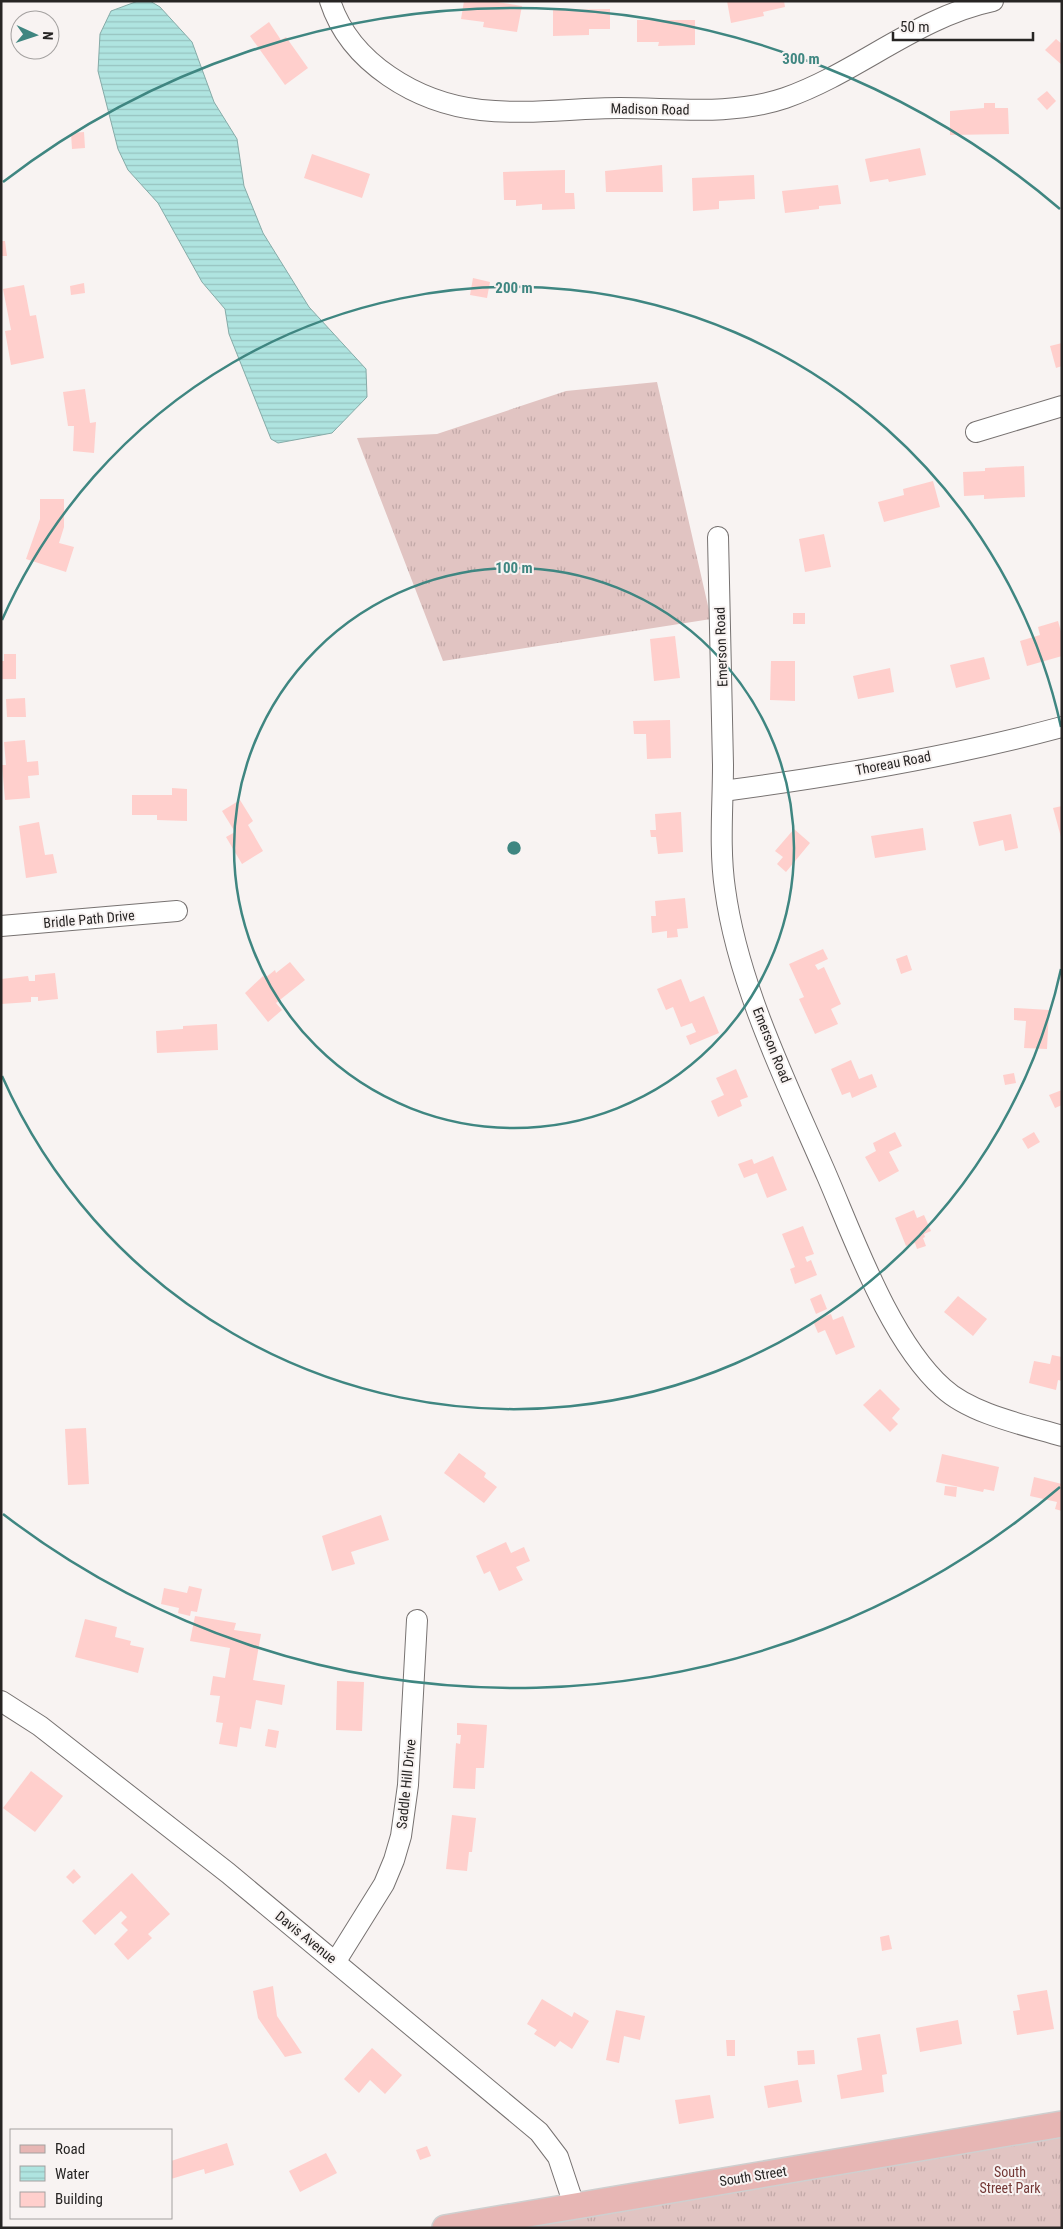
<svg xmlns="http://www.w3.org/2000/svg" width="1063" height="2229" font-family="'Roboto Condensed',sans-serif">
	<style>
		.grass { fill: url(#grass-tufts) }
		.water { fill: url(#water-rules); stroke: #86aba8 }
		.building { fill: #ffcfcc }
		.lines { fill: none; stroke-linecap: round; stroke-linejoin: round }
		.minor-casing { stroke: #777271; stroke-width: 22 }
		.major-casing { stroke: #cfcfcf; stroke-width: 28 }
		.minor { stroke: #fff; stroke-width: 20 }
		.major { stroke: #e7b6b4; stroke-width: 25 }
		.ring { fill: none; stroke: #3f8681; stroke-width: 2.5 }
		.labels { text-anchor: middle; stroke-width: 4; stroke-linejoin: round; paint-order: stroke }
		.street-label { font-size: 14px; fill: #272524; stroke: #f8f3f2 }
		.park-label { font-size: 14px; fill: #743836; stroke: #f8f3f2 }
		.centre { fill: #3f8681; stroke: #f8f3f2; stroke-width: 2.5 }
		.ring-label { font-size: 15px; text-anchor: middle; font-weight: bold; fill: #3f8681; stroke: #f8f3f2; stroke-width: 4; stroke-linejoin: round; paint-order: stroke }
	</style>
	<defs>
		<pattern id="grass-tufts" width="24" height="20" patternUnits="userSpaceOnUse" patternTransform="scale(1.25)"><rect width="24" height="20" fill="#e1c4c2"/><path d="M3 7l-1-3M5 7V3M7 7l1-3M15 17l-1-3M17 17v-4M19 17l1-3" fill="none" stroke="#c1a8a7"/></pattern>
		<pattern id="water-rules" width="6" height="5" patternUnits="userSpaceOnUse" patternTransform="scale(1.25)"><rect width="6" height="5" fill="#afe4e0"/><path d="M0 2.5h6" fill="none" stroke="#97c3c0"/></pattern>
	</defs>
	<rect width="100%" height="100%" fill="#f8f3f2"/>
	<g class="grass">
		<path d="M657 382 711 619 443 661 357 438 437 434 566 391Z"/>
		<path d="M1062 2124V2228H463Z"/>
	</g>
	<path class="water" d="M138 1H150L160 7 192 42 214 102 237 139 244 186 263 233 309 307 366 369 367 397 332 433 278 443 271 439 229 334 225 309 202 282 158 203 128 170 118 149 98 71 100 34 111 11Z"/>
	<g class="building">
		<path d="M464 1H491L522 6 517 32 483 27 484 22 461 19Z"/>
		<path d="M727 1H784L785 7 763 12 764 16 731 23Z"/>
		<path d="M610 9V29H589V35L553 36V10Z"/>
		<path d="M637 20H695V45L658 46 659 42H637Z"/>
		<path d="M269 22 281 40 286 37 308 68 285 85 250 36Z"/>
		<path d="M1056 39 1062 44V65L1045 50Z"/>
		<path d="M1047 91 1056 101 1047 110 1037 99Z"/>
		<path d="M984 103H995V108H1008L1009 134 950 135V111L984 108Z"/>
		<path d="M84 132 85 148 72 149 71 133Z"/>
		<path d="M920 148 926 175 889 182 888 179 870 182 865 159Z"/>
		<path d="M312 154 370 174 362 198 304 178Z"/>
		<path d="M662 165 663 192H606L605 171Z"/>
		<path d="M565 170V193H574L575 209 542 210V204L516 206V200H504L503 172Z"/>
		<path d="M754 175 755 199 719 201V209L693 211 692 178Z"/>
		<path d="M838 185 841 204 819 206V209L785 213 782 191Z"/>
		<path d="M1 241H5L7 256H1Z"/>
		<path d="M473 278 490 282 487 298 470 295Z"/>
		<path d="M84 283 85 293 71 295 70 286Z"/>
		<path d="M24 285 30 316 36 315 44 358 11 365 5 331 11 330 3 289Z"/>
		<path d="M1062 343V366L1056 368 1050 346Z"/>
		<path d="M85 389 90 423 96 422 94 453 73 451 74 426H68L63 392Z"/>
		<path d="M1024 466 1025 497 984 499V495L964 496 963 472 985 471V468Z"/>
		<path d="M933 481 940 507 884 522 878 502 904 495 903 489Z"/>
		<path d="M40 499H64V527L59 543 74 547 66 572 26 559 40 519Z"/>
		<path d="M824 534 831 567 805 572 799 539Z"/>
		<rect x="793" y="613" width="12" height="11"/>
		<path d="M1058 621 1062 635V656L1027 666 1020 641 1040 635 1038 627Z"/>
		<path d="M675 636 680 678 654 681 650 639Z"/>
		<path d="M4 654H16V679H1V661H4Z"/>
		<path d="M984 657 990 679 956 688 950 665Z"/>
		<path d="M771 661H795V701L770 700Z"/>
		<path d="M890 668 894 692 858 699 853 676Z"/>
		<path d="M25 698 26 717H7L6 699Z"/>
		<path d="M670 720 671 758 647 759 646 734H634L633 721Z"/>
		<path d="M25 740 27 762 38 761 39 775 28 776 30 798 5 800 2 765H6L4 742Z"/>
		<path d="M172 788 187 789V821L157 820V815H132V795H172Z"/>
		<path d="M240 800 253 821 248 825 263 851 242 864 226 837 235 832 222 811Z"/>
		<path d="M1062 806V837H1061L1053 808Z"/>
		<path d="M681 812 683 852 658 854 656 837H651L650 830H656L655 814Z"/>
		<path d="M1011 814 1018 848 1005 851 1003 840 979 846 973 822Z"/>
		<path d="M39 822 45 855 53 854 57 873 26 878 19 826Z"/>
		<path d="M923 828 926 850 875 858 871 836Z"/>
		<path d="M794 829 810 843 786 872 777 864 783 857 775 851Z"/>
		<path d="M685 898 688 928 677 929 678 937 667 938V931L652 933 651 916H656L655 901Z"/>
		<path d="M823 949 828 959 815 965 818 970 824 967 841 1004 831 1009 838 1024 815 1034 799 999 804 997 789 964Z"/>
		<path d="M907 955 912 970 901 974 896 959Z"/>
		<path d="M290 962 305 980 276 1003 282 1010 268 1022 245 993 263 976 265 978 275 970 276 973Z"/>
		<path d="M55 973 58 999 38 1001V997H31V1002L1 1004V979L28 976 29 981H35V975Z"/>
		<path d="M681 979 690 1002 704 996 719 1033 690 1045 686 1036 696 1032 692 1023 681 1027 673 1007 666 1010 657 989Z"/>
		<path d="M1014 1008 1049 1010 1047 1049 1024 1048 1026 1021 1014 1020Z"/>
		<path d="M217 1024 218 1050 157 1053 156 1031 183 1029V1026Z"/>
		<path d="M851 1060 859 1079 872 1074 877 1087 852 1098 850 1092 842 1095 831 1069Z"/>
		<path d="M736 1069 748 1097 740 1100 742 1106 718 1117 711 1101 724 1095 716 1078Z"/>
		<path d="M1014 1073 1016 1083 1005 1085 1003 1075Z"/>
		<path d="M1062 1090V1105L1055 1108 1049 1095Z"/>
		<path d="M895 1132 902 1146 889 1152 899 1171 879 1182 865 1157 876 1151 873 1143Z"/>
		<path d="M1034 1132 1040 1142 1028 1149 1022 1139Z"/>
		<path d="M773 1156 787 1190 767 1198 757 1173 744 1178 738 1164 752 1159 754 1164Z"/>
		<path d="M914 1210 917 1218 924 1215 931 1231 924 1234 925 1237 923 1238 926 1246 917 1249 915 1243 906 1246 895 1218Z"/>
		<path d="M803 1226 814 1254 805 1257 807 1262 811 1260 817 1275 795 1284 790 1269 795 1267 782 1234Z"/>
		<path d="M821 1294 827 1309 816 1314 810 1299Z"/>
		<path d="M958 1296 987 1319 973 1336 944 1312Z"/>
		<path d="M831 1314 833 1320 843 1316 855 1347 836 1355 825 1330 818 1333 813 1321Z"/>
		<path d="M1052 1355 1062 1357V1381L1058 1380 1056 1390 1029 1383 1034 1361 1050 1364Z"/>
		<path d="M880 1389 900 1409 892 1418 898 1424 890 1432 863 1405Z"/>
		<path d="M86 1428 89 1484 68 1485 65 1429Z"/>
		<path d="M459 1453 486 1473 484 1477 497 1487 484 1503 444 1473Z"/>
		<path d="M942 1454 999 1467 994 1491 984 1489 983 1492 936 1482Z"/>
		<path d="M1034 1477 1062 1484V1511L1055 1509 1057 1502 1030 1496Z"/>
		<path d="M945 1486 957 1487 956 1497 944 1495Z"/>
		<path d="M381 1515 389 1540 351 1552 355 1564 332 1571 322 1536Z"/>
		<path d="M506 1542 511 1553 524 1547 530 1561 516 1567 523 1580 499 1591 490 1571 484 1574 476 1556Z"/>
		<path d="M189 1586 202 1589 197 1612 191 1611 190 1616 178 1613 179 1608 161 1604 164 1588 187 1593Z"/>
		<path d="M195 1616 236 1623 234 1630 261 1634 253 1680 285 1685 282 1705 256 1700 251 1729 240 1727 237 1747 219 1744 223 1723 216 1722 220 1696 210 1695 213 1676 225 1678 230 1648 190 1641Z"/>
		<path d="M85 1619 117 1627 115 1637 131 1641 130 1645 144 1648 138 1673 75 1657Z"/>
		<path d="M337 1681 364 1682 362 1731 336 1730Z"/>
		<path d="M457 1723 487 1725 484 1768H476L475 1789 453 1788 456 1743 460 1744 461 1735H457Z"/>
		<path d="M268 1729 279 1731 276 1748 265 1746Z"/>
		<path d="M31 1771 63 1796 35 1832 3 1808Z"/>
		<path d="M452 1815 476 1818 472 1852H469L467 1871 446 1869Z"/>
		<path d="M74 1869 81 1877 73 1884 66 1877Z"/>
		<path d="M132 1873 170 1914 148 1934 152 1938 128 1960 114 1944 128 1930 121 1923 127 1917 121 1911 95 1935 82 1921Z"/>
		<path d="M889 1935 892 1949 882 1951 880 1937Z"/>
		<path d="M273 1986 277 2016 302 2053 285 2057 258 2018 253 1991Z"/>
		<path d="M1047 1990 1054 2029 1017 2035 1013 2011 1020 2010 1017 1995Z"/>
		<path d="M542 1999 572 2017 574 2012 589 2021 572 2049 560 2041 555 2047 534 2034 537 2030 527 2024Z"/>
		<path d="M616 2010 645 2016 640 2040 624 2036 619 2063 606 2060Z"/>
		<path d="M958 2020 962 2044 920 2052 916 2028Z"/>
		<path d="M880 2034 887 2074 882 2075 884 2092 841 2099 837 2075 862 2070 857 2038Z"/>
		<path d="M726 2040H735V2056H727Z"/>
		<path d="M372 2048 402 2075 385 2094 370 2080 359 2093 344 2079Z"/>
		<path d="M814 2050 815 2064 798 2065 797 2051Z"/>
		<path d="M798 2080 802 2102 768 2108 764 2086Z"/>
		<path d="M710 2095 714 2118 679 2124 675 2100Z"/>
		<path d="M227 2143 234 2165 205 2174 204 2169 171 2179V2161Z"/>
		<path d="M427 2146 431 2156 420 2160 416 2150Z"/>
		<path d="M326 2153 337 2173 300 2192 289 2171Z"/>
	</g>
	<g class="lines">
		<g class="minor-casing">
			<g id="minor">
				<path d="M330 1C350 63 417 103 481 110 527 115 574 108 620 108 675 108 732 116 785 98 857 73 917 17 993 1"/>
				<path d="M976 432 1062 406"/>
				<path d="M718 537C720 613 722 689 723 765 723 806 719 848 725 889 738 986 788 1086 827 1176 855 1241 890 1340 943 1388 971 1414 1025 1425 1062 1436"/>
				<path d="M723 791C836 776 951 757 1062 727"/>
				<path d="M1 926 177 911"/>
				<path d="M1 1701 40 1726 228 1873 539 2132 558 2157 574 2205"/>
				<path d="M336 1961 384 1884 394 1860 401 1836 408 1785 417 1620"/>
			</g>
		</g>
		<g class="major-casing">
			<path id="major" d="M445 2228 1062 2124"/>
		</g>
		<use href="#minor" class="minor"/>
		<use href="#major" class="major"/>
	</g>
	<g class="ring">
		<circle cx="514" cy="848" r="280"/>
		<path d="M1061 969A560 560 0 0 1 2 1076M2 620A560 560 0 0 1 1061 727"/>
		<path d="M1060 1487A840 840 0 0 1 3 1514M3 182A840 840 0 0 1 1060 209"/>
	</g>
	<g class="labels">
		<g class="street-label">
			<text transform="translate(650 109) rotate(1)" y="5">Madison Road</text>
			<text transform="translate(721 647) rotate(-92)" y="5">Emerson Road</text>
			<text transform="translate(893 763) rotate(-11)" y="5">Thoreau Road</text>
			<text transform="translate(89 919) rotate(-5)" y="5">Bridle Path Drive</text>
			<text transform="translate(772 1045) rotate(68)" y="5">Emerson Road</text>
			<text transform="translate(406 1784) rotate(-84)" y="5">Saddle Hill Drive</text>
			<text transform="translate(306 1937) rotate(39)" y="5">Davis Avenue</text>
			<text transform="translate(753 2176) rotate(-9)" y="5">South Street</text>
		</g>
		<g class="park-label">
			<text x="1010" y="2177">South<tspan x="1010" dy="16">Street Park</tspan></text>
		</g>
	</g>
	<circle cx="514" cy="848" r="8" class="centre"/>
	<g class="ring-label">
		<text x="801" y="64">300 m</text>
		<text x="514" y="293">200 m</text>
		<text x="514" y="573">100 m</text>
	</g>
	<rect width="1063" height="2229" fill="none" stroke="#272524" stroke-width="5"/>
	<rect x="10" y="2129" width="162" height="90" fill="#f8f3f2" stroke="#a4a1a0"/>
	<rect x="20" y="2145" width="25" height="8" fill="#e7b6b4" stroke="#a4a1a0"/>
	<text x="55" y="2154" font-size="15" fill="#272524">Road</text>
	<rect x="20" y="2166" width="25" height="15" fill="url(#water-rules)" stroke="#a4a1a0"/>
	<text x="55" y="2179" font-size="15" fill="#272524">Water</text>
	<rect x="20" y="2192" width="25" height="15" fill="#ffcfcc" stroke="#a4a1a0"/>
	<text x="55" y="2204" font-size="15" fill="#272524">Building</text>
	<g transform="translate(35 35) rotate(93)"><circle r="24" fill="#f8f3f2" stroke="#a4a1a0"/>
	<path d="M0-4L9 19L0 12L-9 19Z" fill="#3f8681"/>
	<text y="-8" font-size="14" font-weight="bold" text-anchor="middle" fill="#272524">N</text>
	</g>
	<path d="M893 32v8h140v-8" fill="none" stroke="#272524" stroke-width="2.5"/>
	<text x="900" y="32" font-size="15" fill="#272524" stroke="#f8f3f2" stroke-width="4" paint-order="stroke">50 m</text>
</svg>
